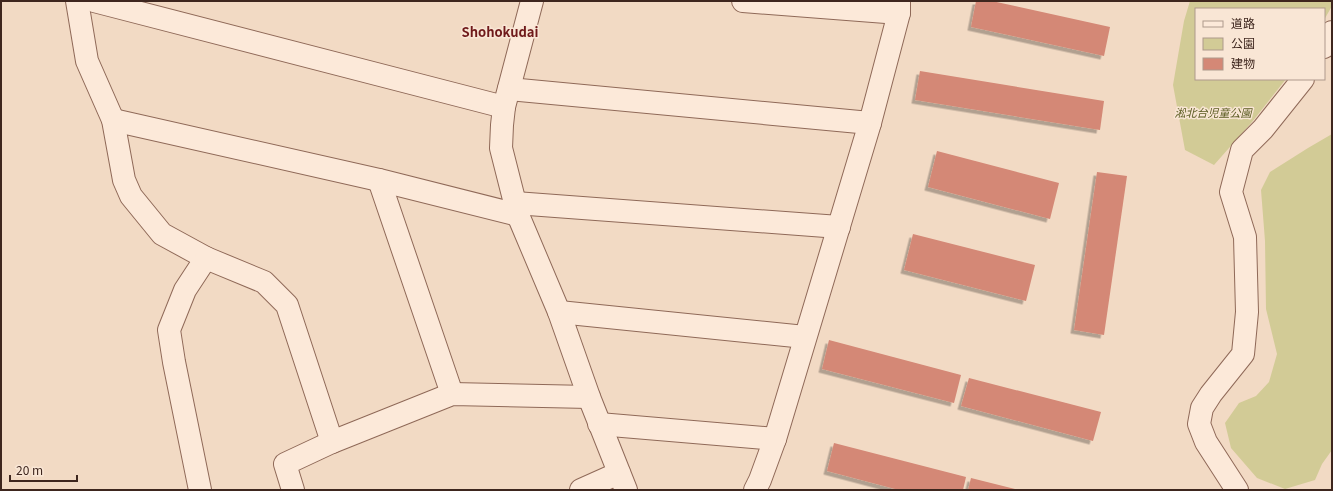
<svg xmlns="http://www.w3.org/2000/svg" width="1333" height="491" font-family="Georgia,'Noto Sans JP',serif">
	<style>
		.green { fill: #d2cb96 }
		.building { fill: #d48876; filter: url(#shadow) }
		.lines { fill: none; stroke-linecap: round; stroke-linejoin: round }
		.minor-casing { stroke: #8f6958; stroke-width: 24 }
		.minor { stroke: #fce9d9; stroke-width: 22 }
		.labels { text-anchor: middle; stroke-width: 3; stroke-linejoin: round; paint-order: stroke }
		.park-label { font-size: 11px; font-style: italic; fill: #5b5c22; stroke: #f9e6d5 }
		.quarter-label { font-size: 13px; font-weight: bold; fill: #6f191a; stroke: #f9e6d5 }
	</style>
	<defs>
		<filter id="shadow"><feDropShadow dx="-3.5" dy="3.5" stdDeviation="0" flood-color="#0004"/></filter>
	</defs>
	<rect width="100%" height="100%" fill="#f2dac4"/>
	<g class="green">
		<path d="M1190 1H1332V6L1324 20V9H1196V79H1286L1252 122 1214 165 1185 150 1173 85 1184 21Z"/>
		<path d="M1332 134V450L1322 464 1315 480 1285 489 1257 478 1231 448 1225 423 1239 403 1256 396 1269 382 1277 354 1266 309 1265 241 1261 190 1270 172 1308 148Z"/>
	</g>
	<g class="building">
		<path d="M976 1H992L1110 27 1104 56 971 27Z"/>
		<path d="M920 71 1104 101 1100 130 915 100Z"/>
		<path d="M937 151 1059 183 1050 219 928 187Z"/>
		<path d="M1097 172 1127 176 1104 335 1074 330Z"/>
		<path d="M913 234 1035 265 1026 301 904 270Z"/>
		<path d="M829 340 961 375 954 403 822 369Z"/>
		<path d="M969 378 1101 412 1093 441 961 406Z"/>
		<path d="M834 443 966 477 963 490H899L827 471Z"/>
		<path d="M971 478 1015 489V490H968Z"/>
	</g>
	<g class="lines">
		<g class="minor-casing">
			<g id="minor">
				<path d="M77 1 87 61 113 120 124 180 131 196 162 234 206 258 185 290 169 330 174 362 200 490"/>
				<path d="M94 1 504 107"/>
				<path d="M532 1 504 107 502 125 501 148 518 215 559 312 589 397 626 490"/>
				<path d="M743 1 899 13"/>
				<path d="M1324 47 1332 32"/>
				<path d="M509 89 870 123"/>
				<path d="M113 120 379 180 518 215"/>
				<path d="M379 180 452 394"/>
				<path d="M515 203 839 227"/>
				<path d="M206 258 264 282 287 305 332 442"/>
				<path d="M559 312 805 337"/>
				<path d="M599 424 775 439"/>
				<path d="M293 490 285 464 332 442 452 394 589 397"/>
				<path d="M581 490 619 473"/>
				<path d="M755 490 760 480 775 439 870 123 899 13V1"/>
				<path d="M1237 490 1206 442 1199 424 1202 408 1211 394 1243 354 1247 312 1245 237 1231 192 1242 150 1263 129 1303 79"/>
			</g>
		</g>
		<use href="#minor" class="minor"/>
	</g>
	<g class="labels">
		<g class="park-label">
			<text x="1213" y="117">淞北台児童公園</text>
		</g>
		<g class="quarter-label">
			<text x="500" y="37">Shohokudai</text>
		</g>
	</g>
	<rect width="1333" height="491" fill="none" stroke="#3e261e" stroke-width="4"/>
	<rect x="1195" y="8" width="130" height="72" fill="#f9e6d5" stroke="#ae998c"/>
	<rect x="1203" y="21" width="20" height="6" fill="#fce9d9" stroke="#ae998c"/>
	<text x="1231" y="28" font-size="12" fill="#3e261e">道路</text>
	<rect x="1203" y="38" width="20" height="12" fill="#d2cb96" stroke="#ae998c"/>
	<text x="1231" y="48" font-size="12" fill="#3e261e">公園</text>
	<rect x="1203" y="58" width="20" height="12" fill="#d48876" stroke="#ae998c"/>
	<text x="1231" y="68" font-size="12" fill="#3e261e">建物</text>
	<path d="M10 475v6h67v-6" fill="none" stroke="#3e261e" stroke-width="2"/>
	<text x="16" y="475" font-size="12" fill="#3e261e" stroke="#f9e6d5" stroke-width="3" paint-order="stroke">20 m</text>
</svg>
